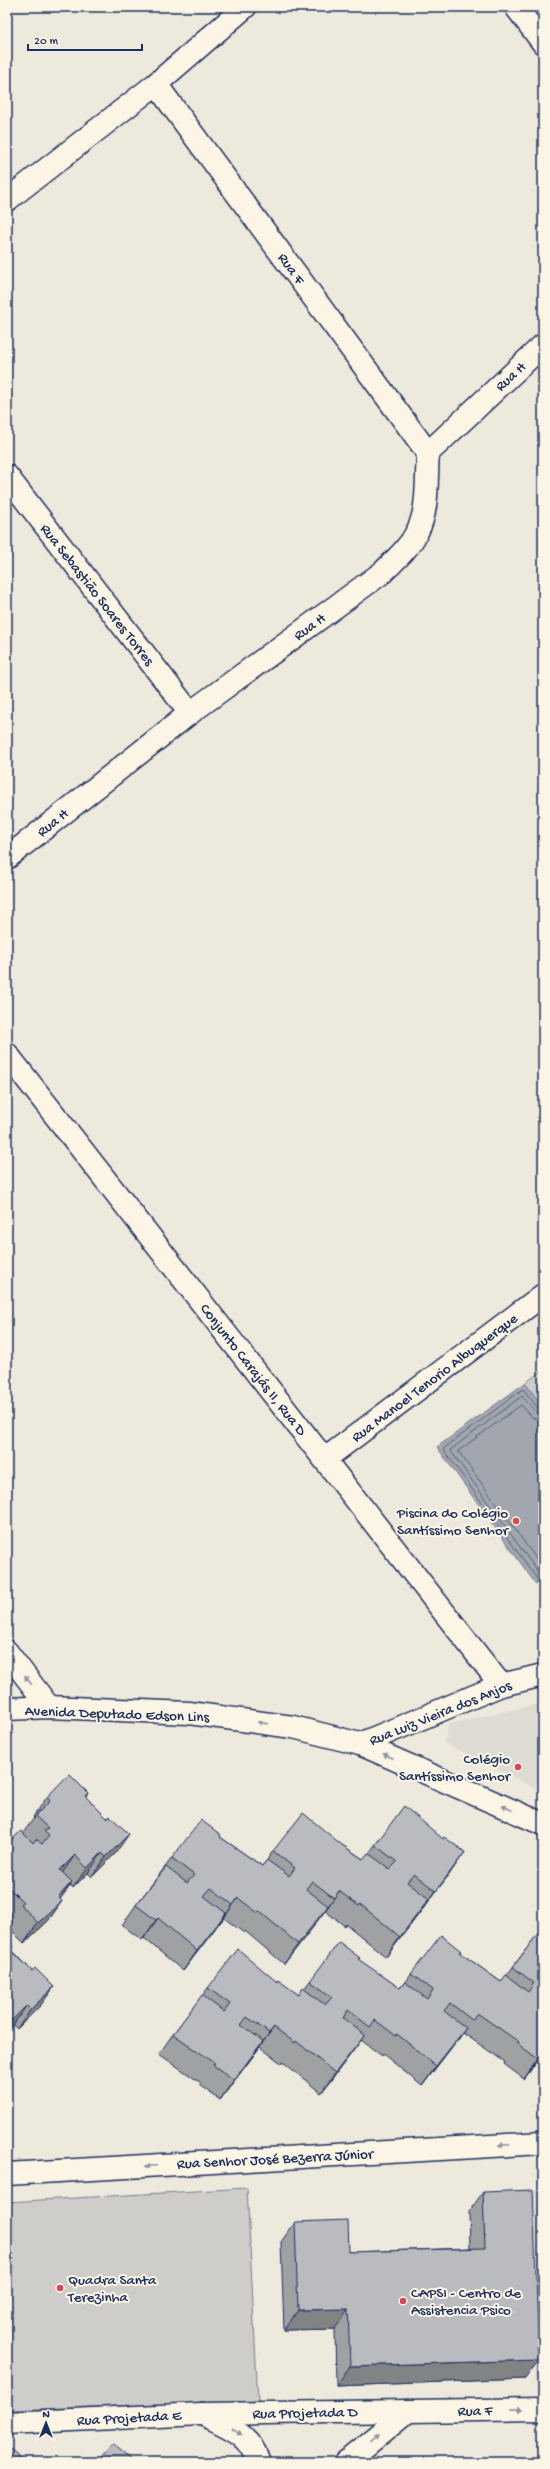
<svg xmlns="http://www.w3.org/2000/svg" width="550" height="2469" font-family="'Gochi Hand',sans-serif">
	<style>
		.built { fill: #dedbd4 }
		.green { fill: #cfcdca; stroke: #757e94 }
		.water { fill: #a2a7af; stroke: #6c778f }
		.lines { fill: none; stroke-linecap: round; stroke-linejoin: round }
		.shore { stroke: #515f7e; stroke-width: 1 }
		.minor-casing { stroke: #1b2f5e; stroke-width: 25 }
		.tertiary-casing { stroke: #1b2f5e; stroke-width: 25 }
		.minor { stroke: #fcf5e5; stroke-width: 22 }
		.tertiary { stroke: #fcf5e5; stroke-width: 22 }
		.wall { fill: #a0a1a3; stroke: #1b2f5e }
		.shaded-wall { fill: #828385; stroke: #1b2f5e }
		.building { fill: #babbbe; stroke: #1b2f5e }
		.oneway { fill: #8c92a2 }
		.poi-dot { fill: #d1495b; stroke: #fcf5e5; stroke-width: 1.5 }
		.labels { text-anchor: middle; stroke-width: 4; stroke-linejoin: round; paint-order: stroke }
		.street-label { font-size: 15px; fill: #1b2f5e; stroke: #fcf5e5 }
		.poi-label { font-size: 15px; fill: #1b2f5e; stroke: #fcf5e5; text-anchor: end }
	</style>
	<rect width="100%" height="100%" fill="#eee9dd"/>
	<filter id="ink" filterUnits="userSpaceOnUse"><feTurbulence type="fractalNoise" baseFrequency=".025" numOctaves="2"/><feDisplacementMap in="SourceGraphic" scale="8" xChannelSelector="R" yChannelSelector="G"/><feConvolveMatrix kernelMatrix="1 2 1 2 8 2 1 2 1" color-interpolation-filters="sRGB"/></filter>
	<g filter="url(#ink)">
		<g class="built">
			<path d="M543 1703V1792L444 1743 449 1724Z"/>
			<path d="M543 2189V2384L536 2385 526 2190Z"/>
		</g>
		<g class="green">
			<path d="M543 1370V1407L525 1383Z"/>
			<path d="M247 2188 258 2401 7 2410V2202Z"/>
		</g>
		<path class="water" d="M525 1383 543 1407V1594L437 1447Z"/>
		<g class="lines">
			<g class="shore">
				<path d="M543 1409 538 1408 523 1389 443 1449 543 1587"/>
				<path d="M543 1414 536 1412 522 1396 450 1450 543 1579"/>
				<path d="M543 1420 533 1418 521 1405 458 1451 543 1568"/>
			</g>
			<g class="minor-casing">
				<g id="minor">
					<path d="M516 7 543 43"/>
					<path d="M156 84 428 453"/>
					<path d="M7 200 156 84 245 7"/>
					<path d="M7 476 190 713"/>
					<path d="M7 858 190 713 383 572C395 560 409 548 417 532 429 510 426 478 428 453L543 345"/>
					<path d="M7 1054 501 1685"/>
					<path d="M325 1459 543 1295"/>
					<path d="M7 1652 49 1707"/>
					<path d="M360 1744 501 1685 543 1675"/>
					<path d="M7 2174 543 2143"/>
					<path d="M7 2423 202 2414"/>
				</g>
			</g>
			<g class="tertiary-casing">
				<g id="tertiary">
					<path d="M7 1709 49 1707 189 1713 293 1727 360 1744 543 1824"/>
					<path d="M202 2414 543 2409"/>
					<path d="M203 2414C229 2428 249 2432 259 2462"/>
					<path d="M346 2462 408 2411"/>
				</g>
			</g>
			<use href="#minor" class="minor"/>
			<use href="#tertiary" class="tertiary"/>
		</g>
		<g class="wall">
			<path d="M88 1793 86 1797 115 1854 92 1877 88 1873 73 1888 71 1885 60 1899 62 1901 48 1921 24 1943 7 1926V1922L8 1921 7 1920V1844L23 1833 34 1818 33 1817 47 1797Z"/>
			<path d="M220 1837 262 1866 267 1860 273 1851 342 1845 363 1859 369 1853 375 1845 451 1872 386 1957 346 1924 345 1926 325 1911 320 1917 284 1964 245 1931 244 1933 224 1918 218 1924 183 1971 144 1938 142 1940 122 1925 136 1905 172 1858Z"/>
			<path d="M542 1928 543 2054 524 2079 504 2064 505 2062 463 2033 458 2040 457 2039 422 2086 383 2054 382 2056 361 2040 321 2093 282 2061 281 2063 260 2047 220 2100 199 2085 201 2083 159 2054 173 2034 208 1988 277 1981 299 1995 310 1981 360 1958 358 1960 400 1988 411 1974 459 1952 501 1982 507 1975Z"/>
			<path d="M7 1940 13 1946 11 1949 32 1971 54 1987 40 2006 17 2029 13 2025 7 2031Z"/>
			<path d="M483 2192 525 2379 336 2386 335 2329 284 2330 281 2242 295 2222 349 2252 470 2248 469 2212Z"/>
		</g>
		<g class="shaded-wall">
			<path d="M129 1834 115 1854 92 1877 106 1857Z"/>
			<path d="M465 1852 451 1872 422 1910 436 1891Z"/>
			<path d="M102 1853 88 1873 73 1888 87 1868Z"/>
			<path d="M75 1855 61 1875 60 1870Z"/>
			<path d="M72 1882 58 1902V1897Z"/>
			<path d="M339 1891 325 1911 320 1917 334 1898Z"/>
			<path d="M238 1898 224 1918 219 1924 233 1905Z"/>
			<path d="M429 1899 415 1919 386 1957 400 1937Z"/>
			<path d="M62 1901 48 1921 24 1943 38 1923Z"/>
			<path d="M328 1906 314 1926 284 1964 298 1944Z"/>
			<path d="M226 1913 212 1933 183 1971 197 1951Z"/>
			<path d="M158 1918 144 1938 142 1940 156 1920Z"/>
			<path d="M54 1987 40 2006 17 2029 31 2009Z"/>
			<path d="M27 2005 13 2025 7 2031V2027L12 2020Z"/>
			<path d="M274 2027 249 2061 220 2100 234 2080Z"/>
			<path d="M466 2028 452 2047 422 2086 436 2066Z"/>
			<path d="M365 2035 351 2054 321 2093 335 2073Z"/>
			<path d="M543 2052V2054L524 2079 538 2059Z"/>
			<path d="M348 2309 335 2329 284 2330 298 2310Z"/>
			<path d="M539 2360 525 2379 336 2386 350 2366Z"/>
		</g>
		<g class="building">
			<path d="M69 1774 88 1793 85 1796 107 1818 110 1816 129 1834 106 1857 102 1853 87 1868 75 1855 60 1870 72 1882 58 1897 62 1901 38 1923 20 1904 23 1902 7 1886V1844L21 1831 33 1843 36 1839 42 1844 49 1836 44 1831 48 1828 35 1816 50 1801 47 1797Z"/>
			<path d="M404 1806 443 1839 444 1837 465 1852 436 1891 414 1874 407 1882 429 1899 400 1937 360 1904 359 1906 339 1891 334 1898 312 1881 306 1889 328 1906 298 1944 259 1911 258 1913 238 1898 233 1905 211 1888 204 1896 226 1913 197 1951 158 1918 156 1920 136 1905 166 1867 187 1883 194 1875 172 1858 201 1820 221 1835 220 1837 262 1866 267 1860 289 1876 295 1868 273 1851 303 1813 342 1845 363 1859 368 1853 390 1869 397 1862 375 1845Z"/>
			<path d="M542 1928 543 1929V2052L538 2059 518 2044 519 2042 477 2013 472 2020 450 2003 444 2011 466 2028 436 2066 397 2034 396 2036 375 2020 370 2027 348 2010 343 2018 365 2035 335 2073 296 2041 295 2043 274 2027 269 2033 247 2017 241 2025 263 2041 234 2080 213 2065 215 2063 173 2034 202 1995 224 2012 230 2004 208 1988 238 1949 277 1982 278 1980 299 1995 303 1988 325 2005 332 1997 310 1981 339 1942 360 1958 358 1959 400 1988 405 1982 427 1999 433 1990 411 1974 441 1935 461 1951 459 1952 501 1982 506 1975 528 1992 534 1983 513 1967Z"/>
			<path d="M7 1940 13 1946 10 1949 32 1971 35 1968 54 1987 31 2009 27 2005 12 2020 7 2015Z"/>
			<path d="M533 2190 539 2360 350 2366 348 2309 298 2310 295 2222 348 2220 349 2252 485 2248 483 2192Z"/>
			<path d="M112 2444 131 2460 130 2462H97Z"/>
			<path d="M10 2449 26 2462H7V2452Z"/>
		</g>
		<defs><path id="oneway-solid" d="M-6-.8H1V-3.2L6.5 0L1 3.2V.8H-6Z"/></defs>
		<g class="oneway">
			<use href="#oneway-solid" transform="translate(28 1680) rotate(-127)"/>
			<use href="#oneway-solid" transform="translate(263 1723) rotate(-172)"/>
			<use href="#oneway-solid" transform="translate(388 1756) rotate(-156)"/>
			<use href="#oneway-solid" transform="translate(507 1808) rotate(-156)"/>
			<use href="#oneway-solid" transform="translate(504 2145) rotate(177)"/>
			<use href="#oneway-solid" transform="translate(151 2166) rotate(177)"/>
			<use href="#oneway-solid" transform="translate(517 2409) rotate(-1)"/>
			<use href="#oneway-solid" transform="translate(237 2432) rotate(30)"/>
			<use href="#oneway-solid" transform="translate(376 2437) rotate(-39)"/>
		</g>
	</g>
	<g class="poi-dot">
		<circle cx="516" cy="1521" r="4"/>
		<circle cx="518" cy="1767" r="4"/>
		<circle cx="60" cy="2288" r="4"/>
		<circle cx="403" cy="2301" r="4"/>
	</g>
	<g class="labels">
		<g class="street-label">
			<text transform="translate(292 268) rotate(54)" y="5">Rua F</text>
			<text transform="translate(510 376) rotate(-42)" y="5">Rua H</text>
			<text transform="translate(98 594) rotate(52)" y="5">Rua Sebastião Soares Torres</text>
			<text transform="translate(309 626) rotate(-36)" y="5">Rua H</text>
			<text transform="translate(52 822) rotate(-39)" y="5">Rua H</text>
			<text transform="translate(254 1369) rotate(52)" y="5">Conjunto Carajás II, Rua D</text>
			<text transform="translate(434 1377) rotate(-37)" y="5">Rua Manoel Tenorio Albuquerque</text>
			<text transform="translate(440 1712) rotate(-22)" y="5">Rua Luiz Vieira dos Anjos</text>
			<text transform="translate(117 1713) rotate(2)" y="5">Avenida Deputado Edson Lins</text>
			<text transform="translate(275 2158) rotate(-3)" y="5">Rua Senhor José Bezerra Júnior</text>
			<text transform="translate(475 2410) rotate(-1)" y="5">Rua F</text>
			<text transform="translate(305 2412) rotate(-1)" y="5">Rua Projetada D</text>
			<text transform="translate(129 2417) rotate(-3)" y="5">Rua Projetada E</text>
		</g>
		<g class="poi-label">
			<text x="508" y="1517">Piscina do Colégio<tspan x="508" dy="17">Santíssimo Senhor</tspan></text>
			<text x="510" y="1763">Colégio<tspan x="510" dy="17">Santíssimo Senhor</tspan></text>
			<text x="68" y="2284" text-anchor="start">Quadra Santa<tspan x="68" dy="17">Terezinha</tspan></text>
			<text x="411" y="2297" text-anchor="start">CAPSI - Centro de<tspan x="411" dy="17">Assistencia Psico</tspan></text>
		</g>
	</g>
	<rect width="550" height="2469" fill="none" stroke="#fcf5e5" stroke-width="24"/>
	<rect x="12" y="12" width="526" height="2445" fill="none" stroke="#1b2f5e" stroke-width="1.5" filter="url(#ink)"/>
	<g transform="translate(46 2423)" stroke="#fcf5e5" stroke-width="3" paint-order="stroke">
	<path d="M0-3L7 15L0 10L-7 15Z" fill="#1b2f5e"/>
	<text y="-6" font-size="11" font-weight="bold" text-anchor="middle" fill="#1b2f5e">N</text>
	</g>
	<path d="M28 44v6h114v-6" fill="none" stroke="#1b2f5e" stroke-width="2"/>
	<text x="34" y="44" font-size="12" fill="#1b2f5e" stroke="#fcf5e5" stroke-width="3" paint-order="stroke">20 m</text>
</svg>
